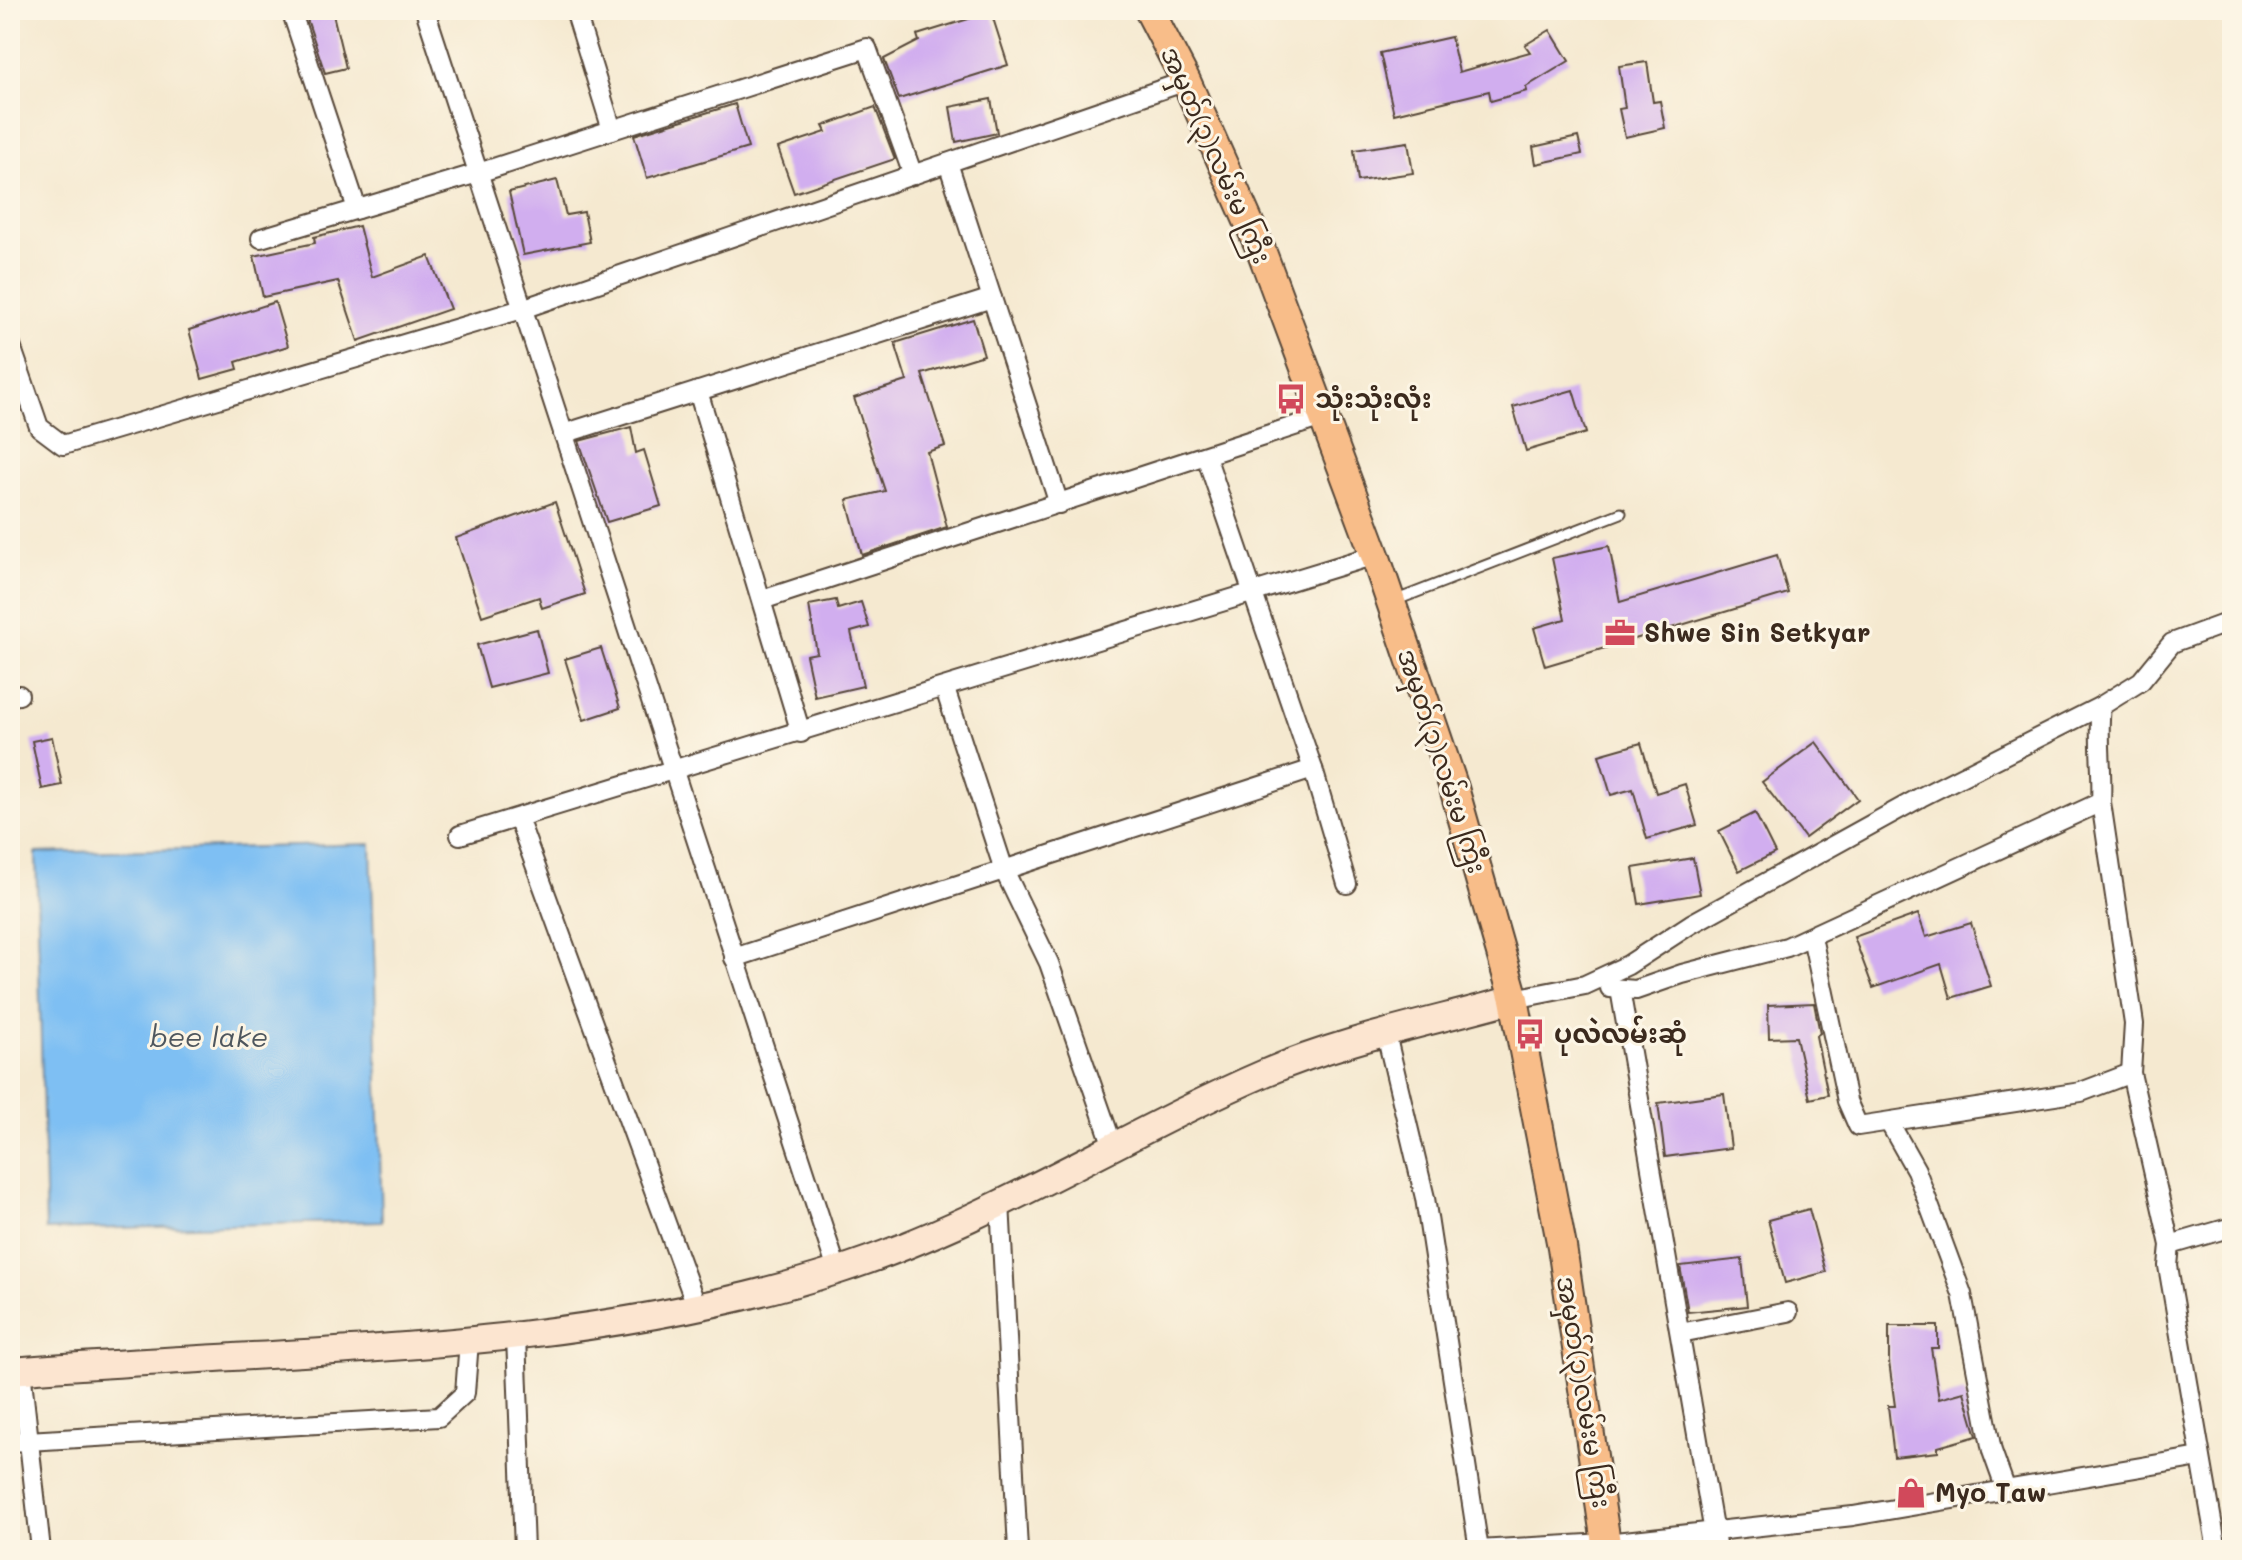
<svg xmlns="http://www.w3.org/2000/svg" width="2242" height="1560" font-family="Mali,'Noto Sans Myanmar',sans-serif">
	<style>
		.water { fill: #7ebff3; stroke: #5c7488; stroke-width: 2 }
		.building { fill: #d1aeef }
		.lines { fill: none; stroke-linecap: round; stroke-linejoin: round }
		.lane-casing { stroke: #574739; stroke-width: 13 }
		.street-casing { stroke: #574739; stroke-width: 22 }
		.secondary-casing { stroke: #574739; stroke-width: 30 }
		.primary-casing { stroke: #574739; stroke-width: 32 }
		.lane { stroke: #fff; stroke-width: 9 }
		.street { stroke: #fff; stroke-width: 18 }
		.secondary { stroke: #fce5d0; stroke-width: 26 }
		.primary { stroke: #f8bd89; stroke-width: 28 }
		.labels { text-anchor: middle; stroke-width: 6; stroke-linejoin: round; paint-order: stroke }
		.street-label { font-size: 26px; fill: #3b2a1e; stroke: #fcf5e5 }
		.poi-label { font-size: 26px; font-weight: bold; fill: #3b2a1e; stroke: #fcf5e5; text-anchor: start }
		.water-label { font-size: 28px; font-style: italic; fill: #4f575e; stroke: #fcf5e5 }
	</style>
	<rect width="100%" height="100%" fill="#fcf5e5"/>
	<filter id="ink" filterUnits="userSpaceOnUse"><feTurbulence type="fractalNoise" baseFrequency=".0125" numOctaves="2"/><feDisplacementMap in="SourceGraphic" scale="16" xChannelSelector="R" yChannelSelector="G"/><feConvolveMatrix kernelMatrix="1 2 1 2 8 2 1 2 1" color-interpolation-filters="sRGB"/></filter>
	<filter id="wash" filterUnits="userSpaceOnUse"><feTurbulence type="fractalNoise" baseFrequency=".006" numOctaves="4" result="noise"/><feDisplacementMap in="SourceGraphic" scale="32" xChannelSelector="R" yChannelSelector="G"/><feGaussianBlur stdDeviation="1.8" result="paint"/><feColorMatrix in="noise" values="0 0 0 0 0 0 0 0 0 0 0 0 0 0 0 0 0 1.4 0 .05"/><feComposite in="paint" operator="in"/></filter>
	<g filter="url(#wash)">
		<rect width="100%" height="100%" fill="#f5e9d0"/>
		<path class="water" d="M371 844 382 1221 46 1230 36 853Z"/>
		<g id="blocks">
			<g class="building">
				<path d="M304 10H332L346 68 325 73Z"/>
				<path d="M991 12 1008 65 899 99 884 59 919 41 917 35Z"/>
				<path d="M1550 30 1569 61 1526 87 1527 91 1491 101 1489 91 1394 114 1380 53 1451 37 1459 72 1530 52 1525 45Z"/>
				<path d="M1647 62 1653 102 1660 101 1665 128 1625 137 1619 109 1625 108 1619 66Z"/>
				<path d="M991 99 997 133 956 142 950 107Z"/>
				<path d="M735 104 748 148 647 178 634 135Z"/>
				<path d="M875 107 895 159 794 193 778 148 826 132 823 126Z"/>
				<path d="M1578 137 1582 154 1536 164 1533 147Z"/>
				<path d="M1408 142 1413 173 1358 181 1354 150Z"/>
				<path d="M557 180 566 215 584 212 590 242 523 255 509 192Z"/>
				<path d="M359 226 372 277 429 256 450 309 358 341 338 281 263 297 254 256 315 243 314 237Z"/>
				<path d="M275 302 288 346 236 362 238 369 202 379 189 330Z"/>
				<path d="M973 319 984 355 922 374 945 446 927 452 947 527 862 555 847 500 885 491 854 398 907 381 895 343Z"/>
				<path d="M1573 390 1586 433 1526 451 1513 407Z"/>
				<path d="M631 427 636 453 644 450 661 506 607 522 579 441Z"/>
				<path d="M555 502 585 594 542 608 539 597 482 616 456 538Z"/>
				<path d="M1609 546 1620 602 1777 555 1788 593 1545 666 1534 628 1565 619 1552 558Z"/>
				<path d="M836 600 838 609 861 602 869 627 851 632 863 686 815 697 806 655 817 653 809 605Z"/>
				<path d="M537 629 548 673 489 688 477 645Z"/>
				<path d="M601 648 620 708 584 720 565 659Z"/>
				<path d="M52 737 62 785 42 789 32 741Z"/>
				<path d="M1816 742 1858 799 1805 838 1762 782Z"/>
				<path d="M1641 743 1656 793 1685 784 1697 825 1647 839 1633 789 1611 795 1599 755Z"/>
				<path d="M1755 813 1775 853 1739 871 1719 831Z"/>
				<path d="M1693 858 1700 894 1639 904 1633 868Z"/>
				<path d="M1918 914 1926 937 1971 923 1991 986 1951 998 1941 964 1873 988 1854 937Z"/>
				<path d="M1814 1003 1820 1033 1816 1036 1828 1095 1810 1099 1796 1037 1769 1038 1768 1005Z"/>
				<path d="M1724 1094 1731 1148 1665 1157 1658 1103Z"/>
				<path d="M1809 1209 1826 1272 1785 1283 1768 1220Z"/>
				<path d="M1742 1259 1747 1306 1688 1312 1680 1266Z"/>
				<path d="M1889 1326H1938V1348H1931L1939 1399 1964 1392 1977 1436 1938 1447V1452L1894 1457 1888 1406H1895L1889 1362Z"/>
			</g>
		</g>
	</g>
	<g filter="url(#ink)">
		<use href="#blocks" fill-opacity="0" stroke="#574739" stroke-width="2"/>
		<g class="lines">
			<g class="lane-casing">
				<path id="lane" d="M1394 601 1621 513"/>
			</g>
			<g class="street-casing">
				<g id="street">
					<path d="M291 10 357 209"/>
					<path d="M425 10 837 1270"/>
					<path d="M575 10 612 130"/>
					<path d="M948 163 1059 504"/>
					<path d="M261 238 478 173 867 48 913 175"/>
					<path d="M10 343 39 427 63 445 522 309 1186 81"/>
					<path d="M698 391 801 733"/>
					<path d="M563 434 992 298"/>
					<path d="M1206 456 1313 769 1347 884"/>
					<path d="M762 600 1325 416"/>
					<path d="M945 689 1004 870 1049 963 1114 1149"/>
					<path d="M10 696 19 695"/>
					<path d="M2101 706C2097 739 2103 770 2101 802L2134 1024 2131 1073 2170 1245 2168 1266 2217 1550"/>
					<path d="M518 818 696 1305"/>
					<path d="M460 835 1375 555"/>
					<path d="M1812 937 1847 1101 1858 1126 2081 1092 2131 1073"/>
					<path d="M734 958 1313 769"/>
					<path d="M1610 988 1636 990 1682 974 1787 947 2101 802"/>
					<path d="M1620 989 1717 1550"/>
					<path d="M1514 999 1585 985 1628 965 1691 924 1921 797 2101 706 2141 681 2172 643 2232 621"/>
					<path d="M1386 1034 1425 1198 1479 1550"/>
					<path d="M1889 1122 1916 1170 1962 1294 1992 1451 2006 1490"/>
					<path d="M1000 1202 1018 1550"/>
					<path d="M2170 1245 2232 1227"/>
					<path d="M1680 1333 1788 1312"/>
					<path d="M516 1336 524 1550"/>
					<path d="M21 1370 41 1550"/>
					<path d="M10 1442 439 1417 465 1393 469 1341"/>
					<path d="M1478 1550 1606 1543 1853 1516 2200 1457"/>
				</g>
			</g>
			<g class="secondary-casing">
				<path id="secondary" d="M10 1371C286 1349 570 1355 836 1271 987 1223 1121 1135 1265 1073 1344 1039 1432 1022 1514 999"/>
			</g>
			<g class="primary-casing">
				<path id="primary" d="M1149 10 1186 81 1261 250 1375 555 1454 788 1514 999 1562 1247 1607 1550"/>
			</g>
			<use href="#lane" class="lane"/>
			<use href="#street" class="street"/>
			<use href="#secondary" class="secondary"/>
			<use href="#primary" class="primary"/>
		</g>
	</g>
	<defs>
		<g id="bus-bare" transform="scale(2.4)"><path d="M-5-6H5V4H4V6H2V4H-2V6H-4V4H-5ZM-3.5-4V0h7V-4ZM-3.5 1.2v1.5H-2V1.2ZM2 1.2v1.5H3.5V1.2Z" fill="#d1495b" stroke="#fcf5e5" stroke-width="2.5" paint-order="stroke"/></g>
		<g id="office-bare" transform="scale(2.4)"><path d="M-6-3h4V-5.5h4V-3h4V5H-6ZM-1-4.5V-3h2v-1.5ZM-6 0V1H6V0Z" fill="#d1495b" stroke="#fcf5e5" stroke-width="2.5" paint-order="stroke"/></g>
		<g id="shop-bare" transform="scale(2.4)"><path d="M-5-2.5h2.3a2.7 3.5 0 0 1 5.4 0H5L5.5 6h-11ZM-1.5-2.5h3a1.5 2.3 0 0 0-3 0Z" fill="#d1495b" stroke="#fcf5e5" stroke-width="2.5" paint-order="stroke"/></g>
	</defs>
	<g fill-rule="evenodd">
		<use href="#bus-bare" x="1291" y="399"/>
		<use href="#office-bare" x="1620" y="633"/>
		<use href="#bus-bare" x="1530" y="1034"/>
		<use href="#shop-bare" x="1911" y="1493"/>
	</g>
	<g class="labels">
		<g class="street-label">
			<text transform="translate(1216 155) rotate(66)" y="9">အမှတ်(၃)လမ်းမ ကြီး</text>
			<text transform="translate(1442 761) rotate(72)" y="9">အမှတ်(၃)လမ်းမ ကြီး</text>
			<text transform="translate(1584 1392) rotate(81)" y="9">အမှတ်(၃)လမ်းမ ကြီး</text>
		</g>
		<g class="poi-label">
			<text x="1315" y="408">သုံးသုံးလုံး</text>
			<text x="1644" y="642">Shwe Sin Setkyar</text>
			<text x="1554" y="1043">ပုလဲလမ်းဆုံ</text>
			<text x="1935" y="1502">Myo Taw</text>
		</g>
		<g class="water-label">
			<text x="209" y="1047">bee lake</text>
		</g>
	</g>
	<rect width="2242" height="1560" fill="none" stroke="#fcf5e5" stroke-width="40"/>
</svg>
